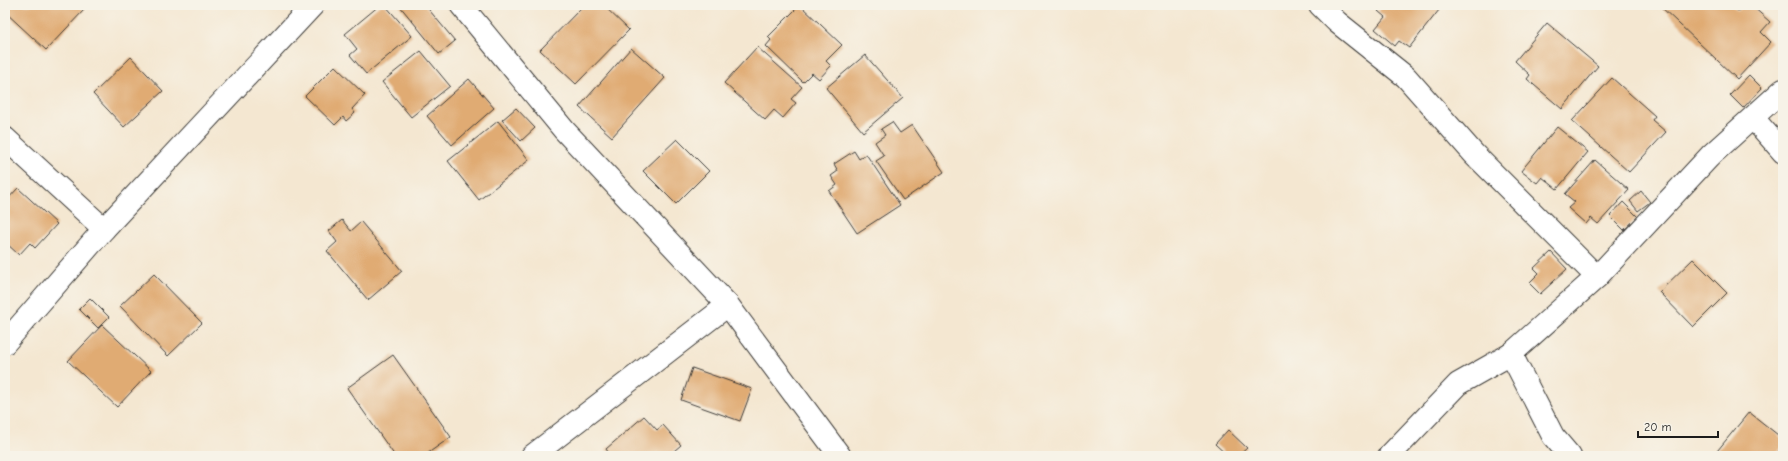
<svg xmlns="http://www.w3.org/2000/svg" width="1788" height="461" font-family="'Comic Neue',sans-serif">
	<style>
		.building { fill: #e0ab73 }
		.lines { fill: none; stroke-linecap: round; stroke-linejoin: round }
		.minor-casing { stroke: #3c3a37; stroke-width: 24 }
		.minor { stroke: #fff; stroke-width: 22 }
	</style>
	<rect width="100%" height="100%" fill="#f7f3e8"/>
	<filter id="ink" filterUnits="userSpaceOnUse"><feTurbulence type="fractalNoise" baseFrequency=".025" numOctaves="2"/><feDisplacementMap in="SourceGraphic" scale="8" xChannelSelector="R" yChannelSelector="G"/><feConvolveMatrix kernelMatrix="1 2 1 2 8 2 1 2 1" color-interpolation-filters="sRGB"/></filter>
	<filter id="wash" filterUnits="userSpaceOnUse"><feTurbulence type="fractalNoise" baseFrequency=".012" numOctaves="4" result="noise"/><feDisplacementMap in="SourceGraphic" scale="16" xChannelSelector="R" yChannelSelector="G"/><feGaussianBlur stdDeviation="0.9" result="paint"/><feColorMatrix in="noise" values="0 0 0 0 0 0 0 0 0 0 0 0 0 0 0 0 0 1.4 0 .05"/><feComposite in="paint" operator="in"/></filter>
	<g filter="url(#wash)">
		<rect width="100%" height="100%" fill="#f4e7d1"/>
		<g id="blocks">
			<g class="building">
				<path d="M5 5H79L84 10 46 50 5 12Z"/>
				<path d="M380 5H385L412 36 366 74 350 55 357 49 345 34Z"/>
				<path d="M399 5H425L455 41 439 54Z"/>
				<path d="M584 5H603L629 30 576 84 540 50Z"/>
				<path d="M800 5 842 45 826 61 831 66 819 79 812 73 803 82 766 46 771 40 768 37Z"/>
				<path d="M1383 5H1443L1409 48 1399 41 1395 46 1375 29 1385 17 1378 11Z"/>
				<path d="M1659 5H1731L1738 11 1743 5H1751L1770 22 1761 32 1771 42 1737 79Z"/>
				<path d="M1547 23 1598 66 1562 109 1527 79 1530 75 1515 61Z"/>
				<path d="M757 47 802 87 791 99 796 103 783 118 774 110 765 120 724 83Z"/>
				<path d="M631 48 665 78 612 137 579 107Z"/>
				<path d="M421 51 450 86 411 117 382 82Z"/>
				<path d="M865 55 903 98 863 132 826 88Z"/>
				<path d="M131 57 163 91 124 127 93 94Z"/>
				<path d="M335 66 365 95 352 109 355 113 346 121 343 117 335 125 305 96Z"/>
				<path d="M1749 75 1762 88 1743 108 1730 95Z"/>
				<path d="M1612 78 1655 116 1652 120 1666 132 1629 172 1572 121Z"/>
				<path d="M469 79 494 108 452 145 427 116Z"/>
				<path d="M516 108 535 128 521 141 502 120Z"/>
				<path d="M498 121 529 160 479 200 448 161Z"/>
				<path d="M892 122 900 133 912 125 944 172 903 200 876 161 884 156 875 142 885 135 881 129Z"/>
				<path d="M1557 127 1588 152 1557 189 1542 177 1537 183 1521 171Z"/>
				<path d="M677 139 709 171 676 204 643 171Z"/>
				<path d="M854 151 859 159 866 154 900 205 857 233 829 191 837 185 831 176 838 171 834 164Z"/>
				<path d="M1595 160 1629 190 1598 224 1591 218 1586 224 1568 208 1575 202 1565 194Z"/>
				<path d="M18 188 57 224 35 248 30 243 19 255 5 242V202Z"/>
				<path d="M1641 191 1650 202 1638 211 1630 201Z"/>
				<path d="M1623 202 1638 217 1624 230 1610 216Z"/>
				<path d="M342 220 351 231 361 222 402 271 368 300 327 251 337 242 329 231Z"/>
				<path d="M1551 252 1567 269 1540 294 1529 283 1539 273 1534 268Z"/>
				<path d="M1693 259 1727 293 1693 327 1659 292Z"/>
				<path d="M154 274 202 323 168 356 120 306Z"/>
				<path d="M90 298 109 317 98 328 79 309Z"/>
				<path d="M102 325 151 371 117 407 68 361Z"/>
				<path d="M393 355 451 437 424 456H395L347 388Z"/>
				<path d="M692 368 752 389 740 421 681 400Z"/>
				<path d="M1749 412 1783 439V446L1775 456H1713Z"/>
				<path d="M644 416 657 430 663 425 681 445 674 451 678 456H611L606 449Z"/>
				<path d="M1228 430 1247 448 1238 456H1228L1215 444Z"/>
			</g>
		</g>
	</g>
	<g filter="url(#ink)">
		<use href="#blocks" fill-opacity="0" stroke="#3c3a37" stroke-width="1"/>
		<g class="lines">
			<g class="minor-casing">
				<g id="minor">
					<path d="M461 5 564 130 728 305 840 456"/>
					<path d="M1320 5 1337 22 1406 77 1474 154 1597 277"/>
					<path d="M1753 118 1783 152"/>
					<path d="M5 138 104 229"/>
					<path d="M5 343 104 229 313 5"/>
					<path d="M1511 354 1553 436 1570 456"/>
					<path d="M532 456 728 305"/>
					<path d="M1389 456 1458 384 1511 354 1597 277 1711 155 1783 90"/>
				</g>
			</g>
			<use href="#minor" class="minor"/>
		</g>
	</g>
	<rect width="1788" height="461" fill="none" stroke="#f7f3e8" stroke-width="20"/>
	<path d="M1638 431v6h80v-6" fill="none" stroke="#1c1c1c" stroke-width="2"/>
	<text x="1644" y="431" font-size="12" fill="#1c1c1c" stroke="#f7f3e8" stroke-width="3" paint-order="stroke">20 m</text>
</svg>
